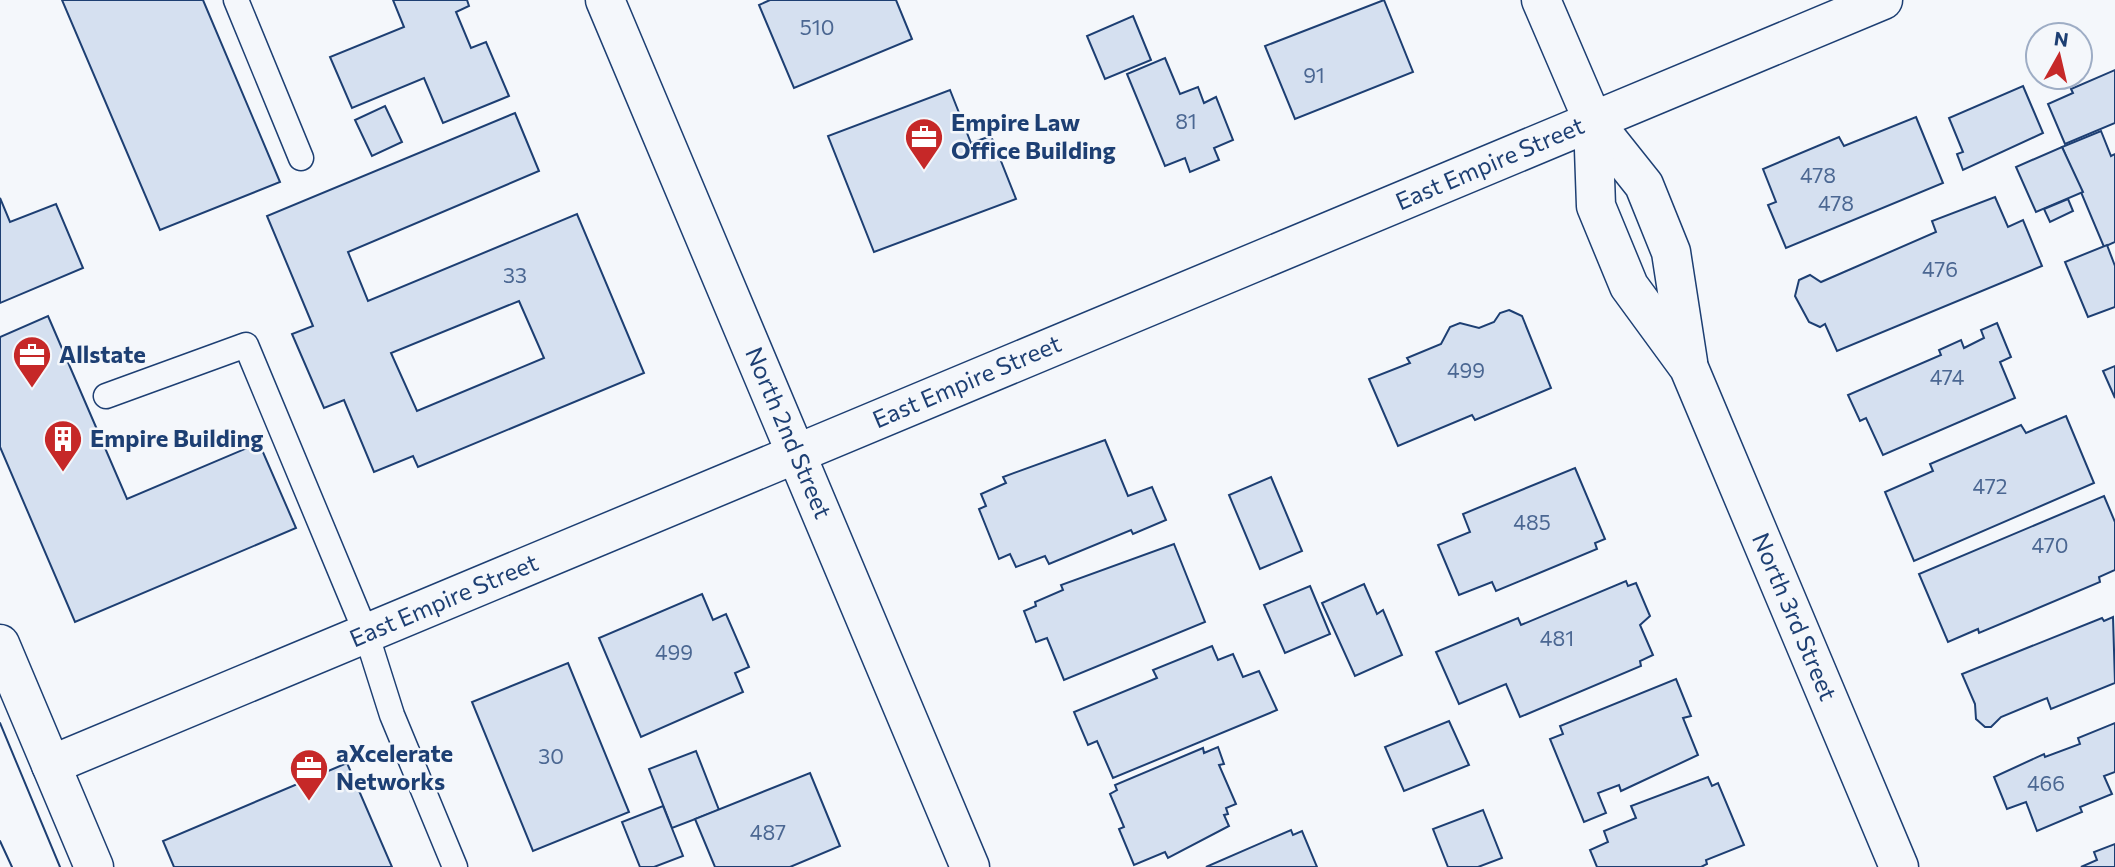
<svg xmlns="http://www.w3.org/2000/svg" width="2115" height="867" font-family="Commissioner,sans-serif">
	<style>
		.building { fill: #d5e0f0; stroke: #1d3f73; stroke-width: 2; fill-rule: evenodd }
		.lines { fill: none; stroke-linecap: round; stroke-linejoin: round }
		.lane-casing { stroke: #1d3f73; stroke-width: 27 }
		.street-casing { stroke: #1d3f73; stroke-width: 41 }
		.secondary-casing { stroke: #1d3f73; stroke-width: 41 }
		.lane { stroke: #f4f7fb; stroke-width: 24 }
		.street { stroke: #f4f7fb; stroke-width: 38 }
		.secondary { stroke: #f4f7fb; stroke-width: 38 }
		.tram { stroke: #1d3f73; stroke-width: 2 }
		.labels { text-anchor: middle; stroke-width: 5; stroke-linejoin: round; paint-order: stroke }
		.number-label { font-size: 21px; fill: #4b6792 }
		.poi-label { font-size: 24px; font-weight: bold; fill: #1d3f73; stroke: #f4f7fb; text-anchor: start }
		.street-label { font-size: 24px; fill: #1d3f73; stroke: #f4f7fb }
	</style>
	<rect width="100%" height="100%" fill="#f4f7fb"/>
	<g class="building">
		<path d="M62 0H203L280 182 160 230Z"/>
		<path d="M393 0H467L469 6 456 12 471 48 486 42 509 96 443 123 424 78 352 108 330 57 404 27Z"/>
		<path d="M770 0H896L912 39 794 88 759 5Z"/>
		<path d="M1384 0 1413 72 1295 119 1265 46Z"/>
		<path d="M1133 16 1151 60 1105 79 1087 36Z"/>
		<path d="M1165 58 1180 94 1198 87 1204 103 1216 97 1233 140 1214 148 1219 160 1190 172 1185 158 1165 166 1127 74Z"/>
		<path d="M2115 70V123L2065 144 2048 104 2073 93 2071 89Z"/>
		<path d="M2023 86 2043 133 1963 170 1957 154 1963 152 1949 118Z"/>
		<path d="M950 90 971 143 991 136 1016 199 874 252 828 136Z"/>
		<path d="M385 106 402 142 372 156 355 120Z"/>
		<path d="M515 113 539 171 348 252 368 301 577 214 644 373 418 467 413 456 374 472 344 400 324 408 292 334 313 326 267 216ZM519 301 544 358 417 411 391 353Z"/>
		<path d="M1916 117 1943 183 1786 248 1768 205 1776 202 1763 169 1839 137 1844 146Z"/>
		<path d="M2101 131 2111 156 2115 154V242L2104 247 2062 147Z"/>
		<path d="M2062 147 2083 192 2036 212 2016 167Z"/>
		<path d="M1995 197 2008 227 2023 220 2042 266 1837 351 1825 324 1820 327 1809 322 1795 296 1799 280 1810 275 1821 282 1936 232 1932 221Z"/>
		<path d="M0 198 10 222 56 204 83 268 0 303Z"/>
		<path d="M2068 199 2073 211 2050 222 2044 209Z"/>
		<path d="M2107 245 2115 266V307L2088 317 2065 262Z"/>
		<path d="M1509 310 1522 316 1551 388 1475 420 1472 415 1398 446 1369 379 1410 363 1407 358 1441 344 1450 327 1460 323 1479 328 1494 322 1500 313Z"/>
		<path d="M48 316 127 499 259 443 296 528 75 622 0 447V337Z"/>
		<path d="M1997 323 2011 357 2000 362 2015 398 1883 455 1866 418 1860 421 1848 395 1941 355 1939 350 1961 340 1964 348 1984 338 1981 330Z"/>
		<path d="M2115 366V398L2103 371Z"/>
		<path d="M2066 416 2094 483 1914 561 1885 492 1933 471 1930 464 2021 425 2026 433Z"/>
		<path d="M1105 440 1128 496 1152 487 1166 520 1133 534 1131 530 1049 564 1045 556 1016 567 1010 554 999 559 979 509 986 506 981 494 1006 483 1003 477Z"/>
		<path d="M1575 468 1605 539 1595 543 1597 549 1496 591 1492 582 1459 595 1438 545 1470 532 1463 514Z"/>
		<path d="M1271 477 1302 551 1260 569 1229 495Z"/>
		<path d="M2104 496 2115 522V570L2099 577 2100 582 1979 633 1978 629 1948 642 1919 574Z"/>
		<path d="M1174 544 1205 622 1064 680 1047 638 1036 642 1024 611 1036 606 1035 602 1063 590 1061 585Z"/>
		<path d="M1626 581 1628 586 1636 583 1650 616 1640 625 1653 655 1640 661 1641 666 1520 717 1506 684 1459 704 1436 652 1518 618 1521 625Z"/>
		<path d="M1364 584 1377 614 1383 610 1402 655 1355 676 1322 603Z"/>
		<path d="M1310 586 1330 634 1285 653 1264 605Z"/>
		<path d="M702 594 713 620 726 614 749 667 735 673 743 692 641 737 599 638Z"/>
		<path d="M2113 617 2115 683 2051 709 2047 698 2001 717 1991 727H1985L1976 719 1975 704 1962 674 2102 618 2104 621Z"/>
		<path d="M1212 646 1218 660 1233 654 1243 677 1259 671 1277 710 1113 778 1097 741 1088 745 1074 712 1157 678 1153 670Z"/>
		<path d="M568 663 629 812 533 851 472 702Z"/>
		<path d="M1676 679 1691 716 1683 718 1698 755 1621 791 1619 785 1598 793 1606 813 1584 822 1550 739 1563 734 1560 726Z"/>
		<path d="M1449 721 1469 765 1404 791 1385 747Z"/>
		<path d="M2115 723V772L2104 776 2112 794 2080 807 2082 812 2037 831 2026 802 2007 809 1994 777 2044 754 2045 757 2080 744 2078 738Z"/>
		<path d="M1218 747 1224 764 1219 765 1236 804 1226 808 1228 814 1224 815 1229 826 1168 858 1165 852 1134 865 1119 829 1124 827 1110 794 1117 790 1115 785 1203 748 1204 753Z"/>
		<path d="M696 751 719 810 672 828 649 769Z"/>
		<path d="M347 763 392 867H174L163 841Z"/>
		<path d="M810 773 840 846 790 867H715L695 819Z"/>
		<path d="M1708 777 1712 786 1718 783 1744 845 1706 860 1707 864 1701 867H1597L1590 850 1608 842 1604 831 1636 818 1631 806Z"/>
		<path d="M663 806 683 856 654 867H640L622 822Z"/>
		<path d="M1483 810 1502 858 1478 867H1448L1433 829Z"/>
		<path d="M1291 830 1293 835 1302 831 1317 867H1206Z"/>
		<path d="M2115 844V867H2081L2097 860 2094 852Z"/>
	</g>
	<g class="lines">
		<g class="lane-casing">
			<g id="lane">
				<path d="M236 0 301 158"/>
				<path d="M106 396 246 345 366 633 392 715 455 867"/>
			</g>
		</g>
		<g class="street-casing">
			<g id="street">
				<path d="M605 0 970 867"/>
				<path d="M1541 0 1593 121 1644 185 1671 252 1688 362"/>
				<path d="M1593 121 1596 206 1629 286 1689 368 1899 867"/>
			</g>
		</g>
		<g class="secondary-casing">
			<g id="secondary">
				<path d="M0 644 94 867"/>
				<path d="M51 765 1883 0"/>
			</g>
		</g>
		<use href="#lane" class="lane"/>
		<use href="#street" class="street"/>
		<use href="#secondary" class="secondary"/>
		<g class="tram">
			<path d="M0 723 60 867"/>
			<path d="M0 841 12 867"/>
		</g>
	</g>
	<defs>
		<g id="office-pin" transform="scale(2.0125)"><path d="M0 17L-7.5 6A9.5 9.5 0 1 1 7.5 6Z" fill="#c62828" stroke="#f4f7fb"/><path d="M-6-3h4V-5.5h4V-3h4V5H-6ZM-1-4.5V-3h2v-1.5ZM-6 0V1H6V0Z" fill="#fff"/></g>
		<g id="building-pin" transform="scale(2.0125)"><path d="M0 17L-7.5 6A9.5 9.5 0 1 1 7.5 6Z" fill="#c62828" stroke="#f4f7fb"/><path d="M-4-6H4V6H1V3H-1V6H-4ZM-2.5-4.3h1.7v1.8h-1.7ZM.8-4.3h1.7v1.8H.8ZM-2.5-1h1.7V.8h-1.7ZM.8-1h1.7V.8H.8Z" fill="#fff"/></g>
	</defs>
	<g fill-rule="evenodd">
		<use href="#office-pin" x="924" y="137"/>
		<use href="#office-pin" x="32" y="355"/>
		<use href="#building-pin" x="63" y="439"/>
		<use href="#office-pin" x="309" y="768"/>
	</g>
	<g class="labels">
		<g class="number-label">
			<text x="817" y="35">510</text>
			<text x="1314" y="83">91</text>
			<text x="1186" y="129">81</text>
			<text x="1818" y="183">478</text>
			<text x="1836" y="211">478</text>
			<text x="1940" y="277">476</text>
			<text x="515" y="283">33</text>
			<text x="1466" y="378">499</text>
			<text x="1947" y="385">474</text>
			<text x="1990" y="494">472</text>
			<text x="1532" y="530">485</text>
			<text x="2050" y="553">470</text>
			<text x="1557" y="646">481</text>
			<text x="674" y="660">499</text>
			<text x="551" y="764">30</text>
			<text x="2046" y="791">466</text>
			<text x="768" y="840">487</text>
		</g>
		<g class="poi-label">
			<text x="951" y="131">Empire Law<tspan x="951" dy="28">Office Building</tspan></text>
			<text x="59" y="363">Allstate</text>
			<text x="90" y="447">Empire Building</text>
			<text x="336" y="762">aXcelerate<tspan x="336" dy="28">Networks</tspan></text>
		</g>
		<g class="street-label">
			<text transform="translate(1490 164) rotate(-23)" y="8">East Empire Street</text>
			<text transform="translate(967 382) rotate(-23)" y="8">East Empire Street</text>
			<text transform="translate(788 433) rotate(67)" y="8">North 2nd Street</text>
			<text transform="translate(444 601) rotate(-23)" y="8">East Empire Street</text>
			<text transform="translate(1794 617) rotate(67)" y="8">North 3rd Street</text>
		</g>
	</g>
	<g transform="translate(2059 56) rotate(8)"><circle r="33" fill="#f4f7fb" stroke="#9eadc5" stroke-width="2"/>
	<path d="M0-5L12 26L0 18L-12 26Z" fill="#c62828"/>
	<text y="-10" font-size="19" font-weight="bold" text-anchor="middle" fill="#1d3f73">N</text>
	</g>
</svg>
